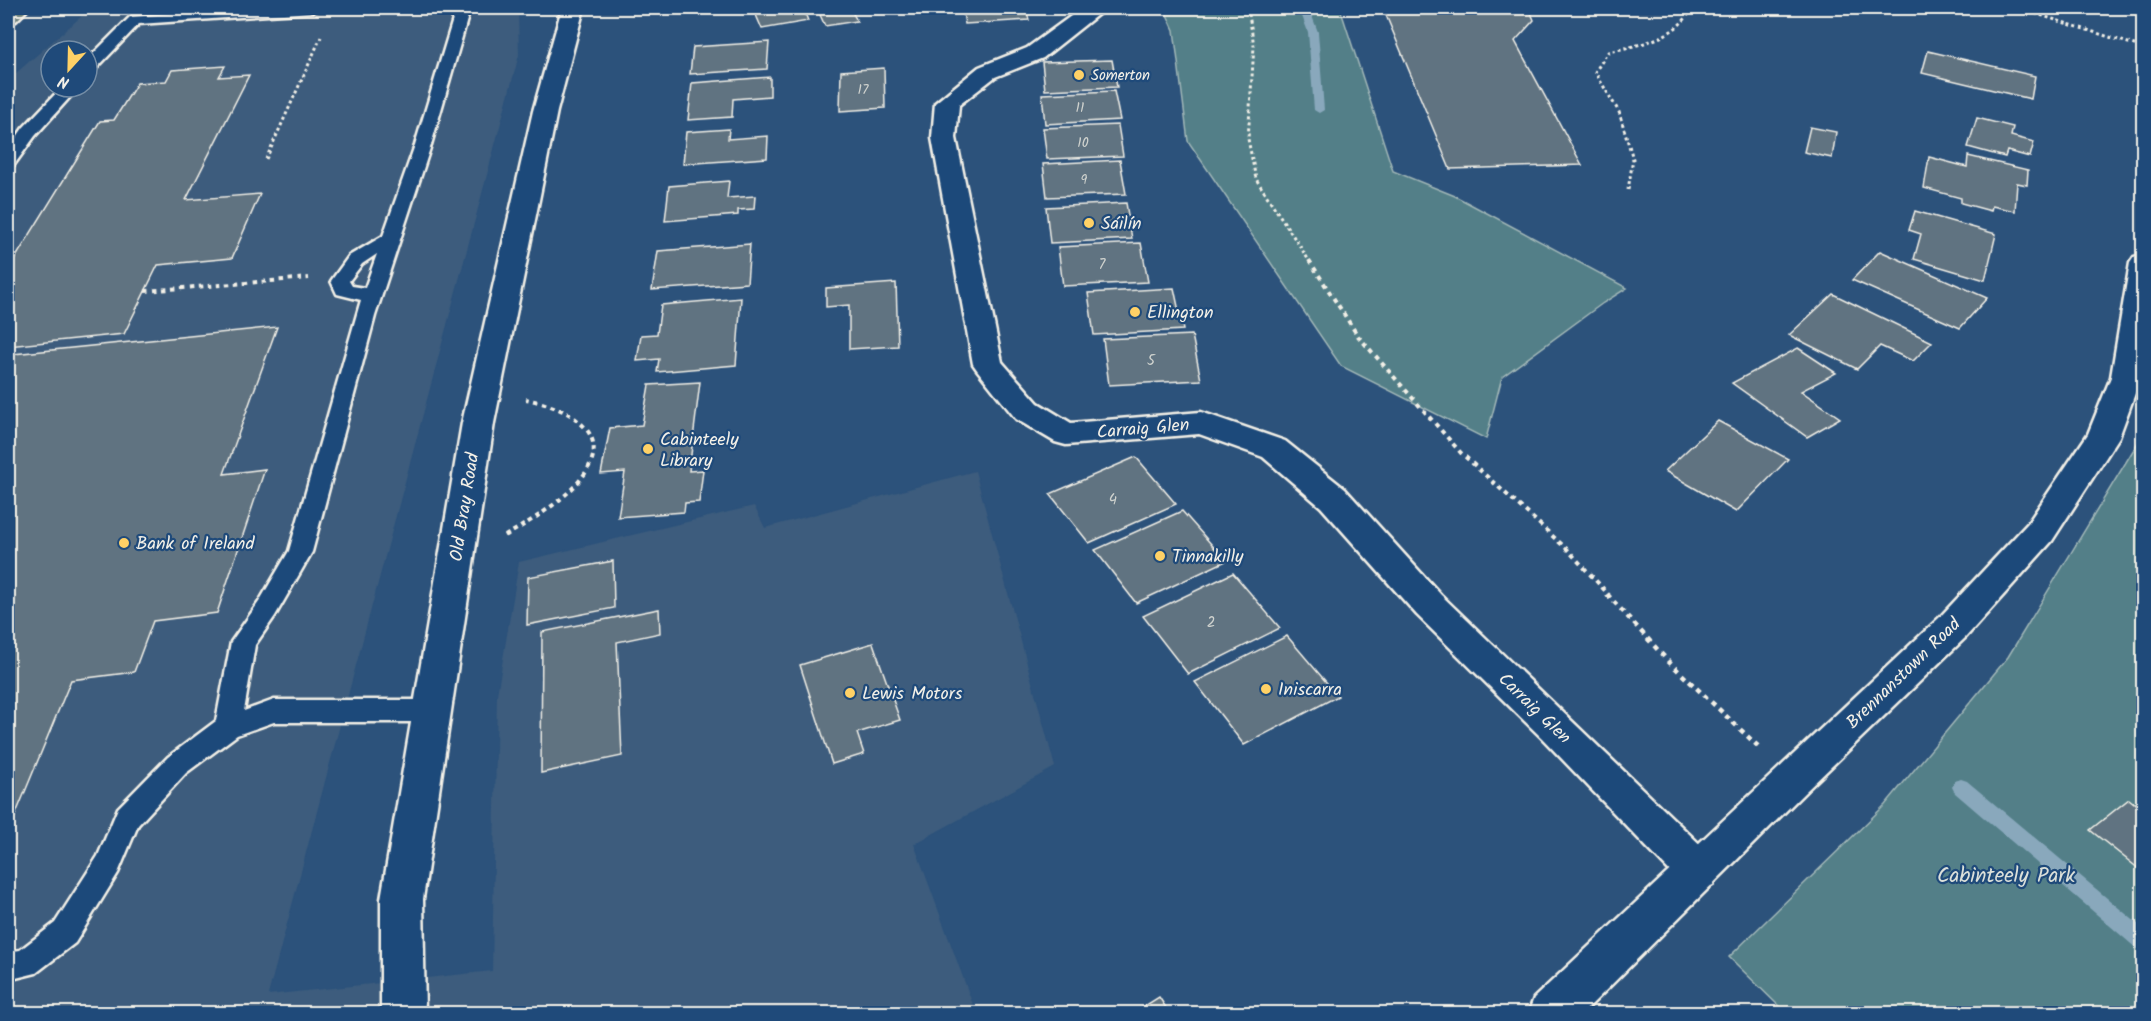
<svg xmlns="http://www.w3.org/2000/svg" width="2151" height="1021" font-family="Kalam,sans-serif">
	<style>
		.built { fill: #3c5c7d; fill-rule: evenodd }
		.green { fill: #527f88; stroke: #a3b8b8; stroke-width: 1.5 }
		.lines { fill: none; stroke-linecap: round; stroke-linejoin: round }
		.stream { fill: #89a8bc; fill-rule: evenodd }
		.building { fill: #607381; stroke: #f4f1e8; stroke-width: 1.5 }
		.lane-casing { stroke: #f4f1e8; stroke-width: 5 }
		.street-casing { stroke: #f4f1e8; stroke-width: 5 }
		.secondary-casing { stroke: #f4f1e8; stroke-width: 5 }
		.highway-casing { stroke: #f4f1e8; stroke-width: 5 }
		.path-far2 { stroke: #f4f1e8; stroke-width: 3; stroke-dasharray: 3 3; stroke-linecap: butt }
		.path-far1 { stroke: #f4f1e8; stroke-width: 4; stroke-dasharray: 4.5 4.5; stroke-linecap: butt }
		.path { stroke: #f4f1e8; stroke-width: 4.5; stroke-dasharray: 5 5; stroke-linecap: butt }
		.lane { fill: #1f4a7a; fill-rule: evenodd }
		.street { fill: #1f4a7a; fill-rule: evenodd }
		.secondary { fill: #1f4a7a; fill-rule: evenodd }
		.highway { fill: #6b7f7c; fill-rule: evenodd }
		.poi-dot { fill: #ffd166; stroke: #1f4a7a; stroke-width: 2 }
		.labels { text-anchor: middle; stroke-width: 4.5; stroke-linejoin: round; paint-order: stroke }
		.far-number-label { font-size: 14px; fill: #cfd2ce }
		.far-poi-label { font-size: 15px; fill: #f4f1e8; stroke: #1f4a7a; text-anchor: start }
		.number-label { font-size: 15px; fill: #cfd2ce }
		.poi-label { font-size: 18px; fill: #f4f1e8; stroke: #1f4a7a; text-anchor: start }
		.street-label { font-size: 18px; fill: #f4f1e8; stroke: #1f4a7a }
		.near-park-label { font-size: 21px; fill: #dce0da; stroke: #1f4a7a }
	</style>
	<rect width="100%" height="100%" fill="#2c527b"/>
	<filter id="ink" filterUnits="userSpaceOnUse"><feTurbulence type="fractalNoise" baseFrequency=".0167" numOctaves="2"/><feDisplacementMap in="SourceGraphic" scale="12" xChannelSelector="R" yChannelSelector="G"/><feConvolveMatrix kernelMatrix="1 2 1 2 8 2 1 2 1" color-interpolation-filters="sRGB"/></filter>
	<g filter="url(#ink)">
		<path class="built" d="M91 8H518L519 55 268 995 492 971 497 695 519 562 754 506 765 528 975 471 1055 767 914 844 976 1013H8V80ZM51 51H87V87H51Z"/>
		<g class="green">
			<path d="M1164 8H1340L1393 171 1455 196 1627 288 1603 303 1502 377 1486 439 1341 366 1188 141 1174 30Z"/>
			<path d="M2143 434V1013H1786L1729 957 1885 805 2008 657Z"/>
		</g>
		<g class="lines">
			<g class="stream">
				<path d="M1299 8H1309L1318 32 1324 110 1319 113 1314 110 1308 32Z"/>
				<path d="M1961 779 1967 781 2144 929V951L2137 949 1955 793 1952 787 1955 781Z"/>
			</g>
		</g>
		<g class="building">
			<path d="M753 8H850L857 21 825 26 817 8 804 10 808 21 762 29Z"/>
			<path d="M962 8H1029H1026L1029 20 965 24Z"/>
			<path d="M1383 8H1529L1534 20 1515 41 1582 165 1450 169Z"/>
			<path d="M769 42 767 69 690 74 693 47Z"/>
			<path d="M1928 51 2035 76 2031 99 1922 73Z"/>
			<path d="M1112 60 1117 87 1045 90 1042 62Z"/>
			<path d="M225 66 219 77 249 75 186 200 260 194 232 258 158 265 124 334 8 346V270L100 121 114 120 137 83 166 81 172 70Z"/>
			<path d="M884 68 885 108 840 111 841 71Z"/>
			<path d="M770 77V96L733 99 732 117 688 120 692 83Z"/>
			<path d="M1114 91 1120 120 1045 124 1042 94Z"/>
			<path d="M1977 118 2013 127 2011 136 2034 142 2030 157 2007 151 2005 157 1968 147Z"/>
			<path d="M1118 125 1123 156 1047 159 1043 128Z"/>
			<path d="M1810 127 1836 132 1832 158 1804 152Z"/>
			<path d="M729 129 728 139 768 136 767 158 683 164 686 132Z"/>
			<path d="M1968 156 2028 170 2027 185 2017 183 2015 211 1992 206 1991 211 1961 203V198L1924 188 1929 157 1967 167Z"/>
			<path d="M1120 160 1126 194 1047 197 1043 164Z"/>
			<path d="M729 181 727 198 755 196 754 209 738 210V215L665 221 669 186Z"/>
			<path d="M1126 203 1132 239 1050 243 1046 207Z"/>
			<path d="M1915 211 1996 234 1985 280 1914 259 1921 234 1909 230Z"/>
			<path d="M1141 243 1148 282 1063 286 1058 247Z"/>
			<path d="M750 244 747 283 652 290 658 251Z"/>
			<path d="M1880 251 1987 298 1960 328 1852 280Z"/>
			<path d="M896 283 898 346 849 349V305L826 307V288Z"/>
			<path d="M1174 288 1183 330 1094 335 1088 293Z"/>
			<path d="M1833 294 1932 342 1913 361 1880 346 1857 369 1789 335Z"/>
			<path d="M741 298 736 365 657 372 659 359 637 361 641 335 657 334 661 305Z"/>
			<path d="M277 327 224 474 265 469 217 613 153 621 134 672 71 680 8 833V363L13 354Z"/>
			<path d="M1192 335 1201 380 1109 385 1103 339Z"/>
			<path d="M1798 348 1836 373 1801 391 1840 418 1807 437 1732 383Z"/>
			<path d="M700 382 689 471 703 470 699 502 685 503 684 512 618 517 625 472 601 474 610 428 642 425 649 385Z"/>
			<path d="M1718 421 1788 459 1736 512 1665 471Z"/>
			<path d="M1136 457 1176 504 1089 543 1050 494Z"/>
			<path d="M1182 511 1226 561 1136 603 1095 550Z"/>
			<path d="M613 561 614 608 527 625 528 577Z"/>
			<path d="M1233 573 1280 628 1188 674 1143 616Z"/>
			<path d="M659 609 660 633 617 642 622 756 541 773 542 632Z"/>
			<path d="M1287 636 1338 696 1244 745 1195 682Z"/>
			<path d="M873 643 900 720 857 733 864 754 832 764 800 665Z"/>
			<path d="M2129 799 2144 811V873L2090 830Z"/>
			<path d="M1159 997 1170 1014H1132Z"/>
		</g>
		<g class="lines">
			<g class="lane-casing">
				<g id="lane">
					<path d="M255 8H320L313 12 139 24 93 72 87 74V60L130 17Z"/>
					<path d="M451 8H465L468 16 431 145 375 316 312 552 275 616 255 645 244 711 274 700H432L441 703 445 711 441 719 432 722H274L237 735 186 773 138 825 118 873 75 943 36 973 8 980V952L20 950 55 923 98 856 118 808 168 757 216 721 231 642 259 602 289 551 361 300 337 294 331 281 349 256 383 236 415 145 454 16ZM377 254 365 288 352 286 349 281 362 264Z"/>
					<path d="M62 87H79L35 136 14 165 8 166V150L23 128Z"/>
				</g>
			</g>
			<g class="street-casing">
				<g id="street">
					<path d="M562 8H584L557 111 494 423 423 899 425 1014H381V899L462 423 533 111Z"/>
					<path d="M1082 8H1106L1043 58 995 77 959 105 956 138 1002 362 1038 403 1071 423 1201 412 1285 441 1345 489 1441 595 1713 857 1719 871 1713 885 1698 890 1683 885 1542 738 1417 615 1321 507 1263 457 1199 434 1066 445 1055 442 1016 419 978 371 973 364 932 138 935 103 979 67 1027 48Z"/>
				</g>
			</g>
			<g class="secondary-casing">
				<path id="secondary" d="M2144 255V360L2141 377 2119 437 2052 541 1965 638 1806 791 1582 1014H1528L1534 998 1939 618 2028 523 2088 434 2111 377 2130 263 2134 257Z"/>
			</g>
			<g class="highway-casing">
				<path id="highway" d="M8 8H29L16 21 8 23Z"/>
			</g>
			<g class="path-far2">
				<path d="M1248 8 1254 46 1248 139 1256 179 1310 262"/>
				<path d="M2018 8 2144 48"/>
				<path d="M266 159 321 37"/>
				<path d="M1628 190 1633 159 1619 112 1595 72 1608 52C1638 45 1677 39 1692 8"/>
			</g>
			<g class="path-far1">
				<path d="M1309 260 1358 336 1461 453 1568 550 1609 595"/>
				<path d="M145 291 309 278"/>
				<path d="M505 536C533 520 618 471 587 430 572 411 548 404 526 399"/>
			</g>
			<path class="path" d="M1607 594 1668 661 1761 749"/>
			<use href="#lane" class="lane"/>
			<use href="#street" class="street"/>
			<use href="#secondary" class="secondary"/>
			<use href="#highway" class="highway"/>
		</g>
	</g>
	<g class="poi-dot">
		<circle cx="1079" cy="75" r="6"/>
		<circle cx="1089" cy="223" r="6"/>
		<circle cx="1135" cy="312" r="6"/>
		<circle cx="648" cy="449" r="6"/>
		<circle cx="124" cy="543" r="6"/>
		<circle cx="1160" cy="556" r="6"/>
		<circle cx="1266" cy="689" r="6"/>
		<circle cx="850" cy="693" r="6"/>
	</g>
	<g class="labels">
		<g class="far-number-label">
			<text x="863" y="94">17</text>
			<text x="1080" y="112">11</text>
			<text x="1083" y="147">10</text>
			<text x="1084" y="184">9</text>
		</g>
		<g class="far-poi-label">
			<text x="1091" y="80">Somerton</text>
		</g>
		<g class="number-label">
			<text x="1102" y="269">7</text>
			<text x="1151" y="365">5</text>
			<text x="1113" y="504">4</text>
			<text x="1211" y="627">2</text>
		</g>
		<g class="poi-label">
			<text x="1101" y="229">Sáilín</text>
			<text x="1147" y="318">Ellington</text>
			<text x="660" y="445">Cabinteely<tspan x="660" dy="21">Library</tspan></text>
			<text x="136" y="549">Bank of Ireland</text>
			<text x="1172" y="562">Tinnakilly</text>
			<text x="1278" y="695">Iniscarra</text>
			<text x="862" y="699">Lewis Motors</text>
		</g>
		<g class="street-label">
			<text transform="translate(1143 428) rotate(-5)" y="6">Carraig Glen</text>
			<text transform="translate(464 507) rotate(-81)" y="6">Old Bray Road</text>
			<text transform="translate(1903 673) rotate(-44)" y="6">Brennanstown Road</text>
			<text transform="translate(1535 708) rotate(44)" y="6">Carraig Glen</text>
		</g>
		<g class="near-park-label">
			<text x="2006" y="882">Cabinteely Park</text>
		</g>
	</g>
	<rect width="2151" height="1021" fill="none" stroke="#1f4a7a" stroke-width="30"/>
	<rect x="15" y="15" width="2121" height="991" fill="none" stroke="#f4f1e8" stroke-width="2" filter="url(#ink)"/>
	<g transform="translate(69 69) rotate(202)"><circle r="28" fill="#1f4a7a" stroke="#748da6" stroke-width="1.5"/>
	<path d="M0-4.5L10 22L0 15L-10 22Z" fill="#ffd166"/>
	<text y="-9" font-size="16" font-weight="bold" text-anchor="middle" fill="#f4f1e8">N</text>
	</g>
</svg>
